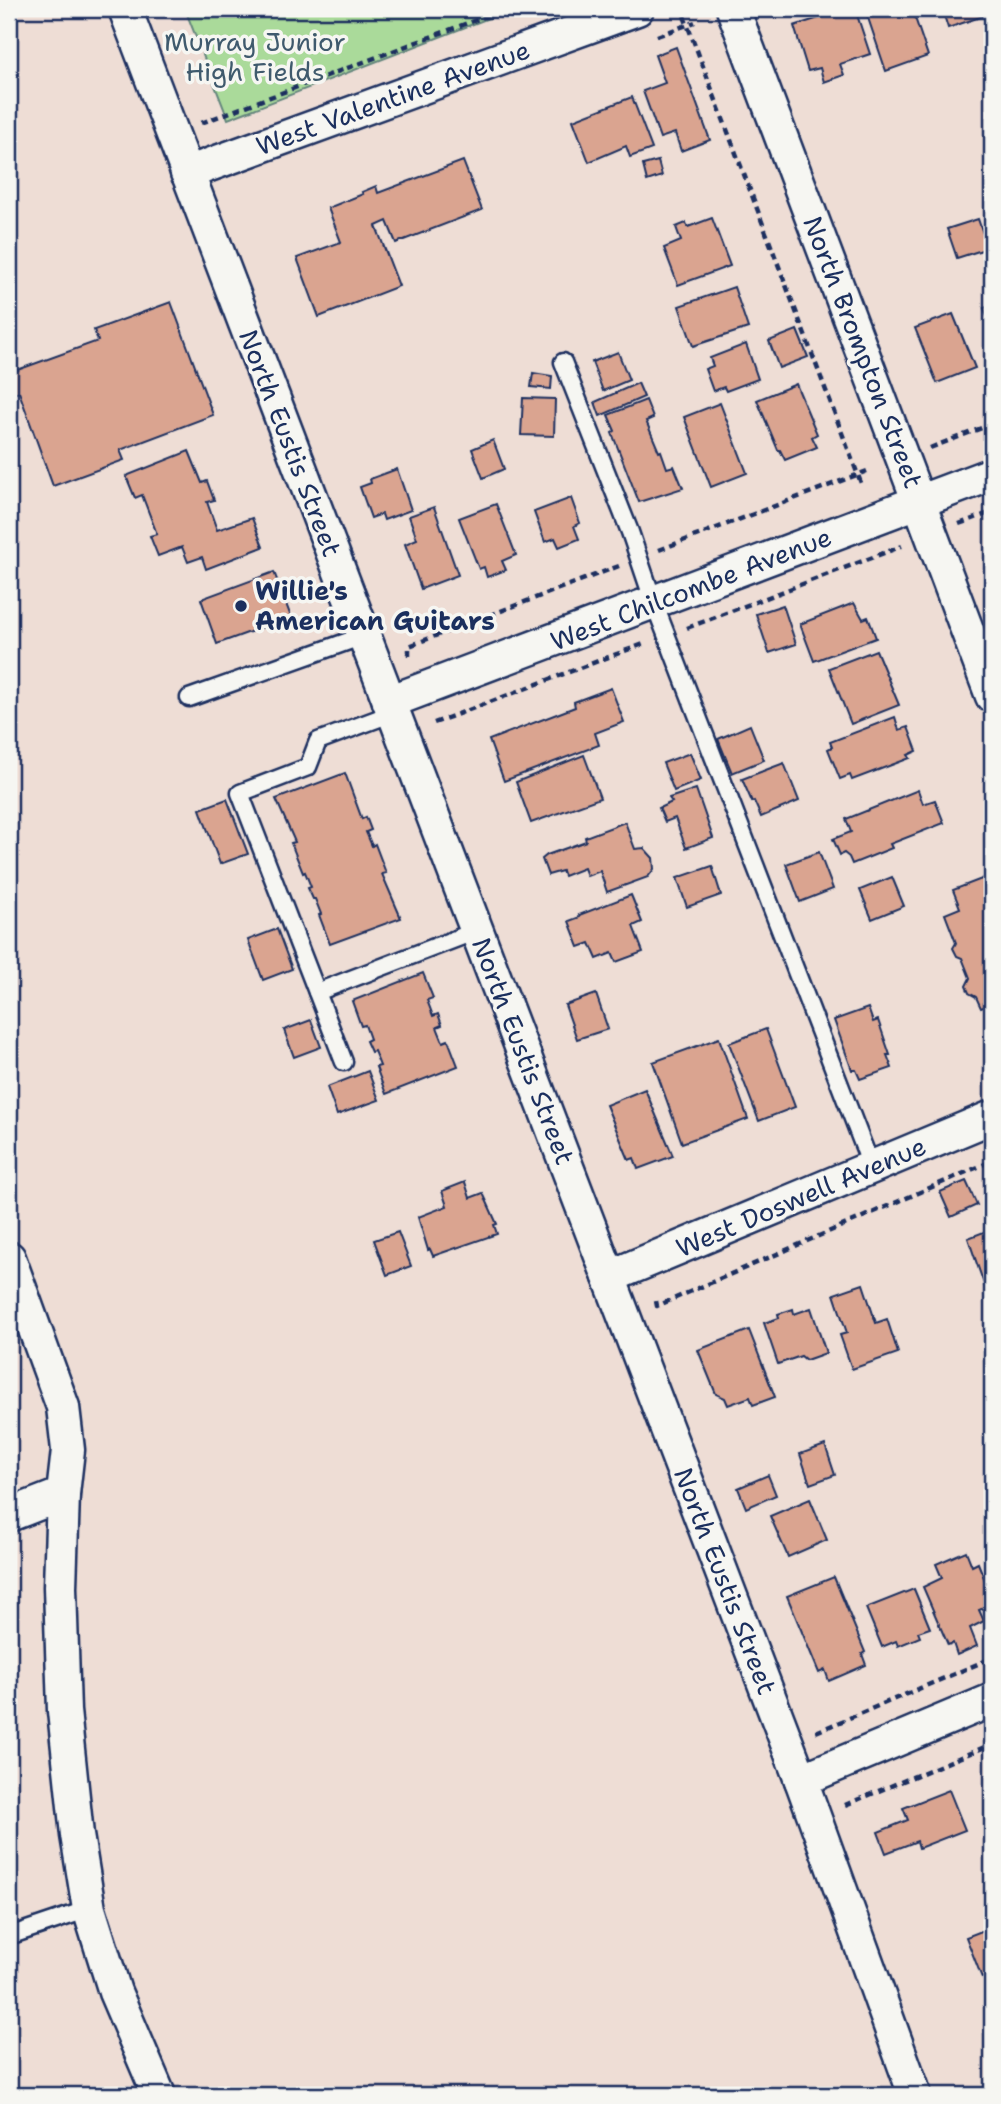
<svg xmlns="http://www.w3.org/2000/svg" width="1001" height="2104" font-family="'Shantell Sans',sans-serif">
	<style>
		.green { fill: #aada9a; stroke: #62847c; stroke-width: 2 }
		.building { fill: #daa490; stroke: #1b2f5e; stroke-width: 2 }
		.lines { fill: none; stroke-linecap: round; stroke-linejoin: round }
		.service-casing { stroke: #1b2f5e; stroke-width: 21 }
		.minor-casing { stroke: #1b2f5e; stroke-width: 37 }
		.path { stroke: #1b2f5e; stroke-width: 4.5; stroke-dasharray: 7 5; stroke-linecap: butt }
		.service { stroke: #f6f6f2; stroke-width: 16 }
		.minor { stroke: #f6f6f2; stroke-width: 32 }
		.poi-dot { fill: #1b2f5e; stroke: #f6f6f2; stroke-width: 2.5 }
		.labels { text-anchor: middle; stroke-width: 7; stroke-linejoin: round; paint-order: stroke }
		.park-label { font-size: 26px; fill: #3f5a6d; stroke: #f6f6f2 }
		.street-label { font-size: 26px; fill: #1b2f5e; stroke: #f6f6f2 }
		.poi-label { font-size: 26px; font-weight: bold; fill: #1b2f5e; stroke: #f6f6f2; text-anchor: start }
	</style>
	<rect width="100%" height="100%" fill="#eeddd5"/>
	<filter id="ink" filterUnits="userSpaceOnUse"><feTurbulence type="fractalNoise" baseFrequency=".0143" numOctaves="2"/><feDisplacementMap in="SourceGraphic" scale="14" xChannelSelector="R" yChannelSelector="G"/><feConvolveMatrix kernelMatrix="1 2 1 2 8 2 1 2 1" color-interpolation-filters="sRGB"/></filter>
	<g filter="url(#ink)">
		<path class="green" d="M185 9H512L228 119Z"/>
		<g class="building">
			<path d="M847 9H855L870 54 840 64 844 75 824 82 820 68 808 71 794 26Z"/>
			<path d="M865 9H912L928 56 886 71Z"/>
			<path d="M942 9H992V13L948 28Z"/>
			<path d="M676 47 710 140 681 151 675 133 660 138 643 91 665 83 655 55Z"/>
			<path d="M632 97 652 149 630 157 626 146 589 162 573 120Z"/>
			<path d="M463 161 482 210 396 243 387 221 376 226 399 286 319 317 297 258 341 242 328 208 363 194 362 192 376 186 378 193Z"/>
			<path d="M658 161 662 176 647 181 643 165Z"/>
			<path d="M712 218 730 266 678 285 664 248 681 241 676 227 686 223 688 227Z"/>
			<path d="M978 219 988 248 957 258 947 229Z"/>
			<path d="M734 287 748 328 693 346 679 306Z"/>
			<path d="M171 302 213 415 120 450 124 460 53 486 19 392 12 394 9 387V373L98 341 94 330Z"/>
			<path d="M992 305V331L984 308Z"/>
			<path d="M953 314 975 368 937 383 915 328Z"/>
			<path d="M797 330 808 357 779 368 769 341Z"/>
			<path d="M746 344 758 379 726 391 724 387 713 391 705 369 713 366 710 358Z"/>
			<path d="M618 352 629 380 603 391 592 362Z"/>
			<path d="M533 373 552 376 551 389 531 387Z"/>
			<path d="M638 383 644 397 600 416 595 402Z"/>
			<path d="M796 384 817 434 812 437 817 447 785 460 780 450H778L757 400Z"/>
			<path d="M523 398 555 399 554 436 521 435Z"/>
			<path d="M646 400 653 418 646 421 659 452 661 451 667 468 674 466 683 488 639 502 612 433 615 431 608 415Z"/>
			<path d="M720 403 747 473 711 487 684 417Z"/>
			<path d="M493 440 504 469 483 478 472 449Z"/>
			<path d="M189 451 202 483 207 481 214 500 207 502 217 530 252 518 263 547 206 569 202 557 188 562 182 547 158 556 150 536 157 534 142 495 135 498 126 476Z"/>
			<path d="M397 469 411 510 384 520 382 514 371 518 360 487 371 483 370 479Z"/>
			<path d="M571 498 580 523 574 526 579 539 559 547 555 538 545 542 534 512Z"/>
			<path d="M496 504 516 555 502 561 506 570 487 577 484 567 479 569 459 518Z"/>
			<path d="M434 507 458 575 421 589 405 544 417 539 409 516Z"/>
			<path d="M274 572 291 617 217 644 201 599Z"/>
			<path d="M854 603 863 619 868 617 876 638 814 661 800 624Z"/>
			<path d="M783 605 796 644 769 653 756 614Z"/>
			<path d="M876 650 899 705 851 724 829 668Z"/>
			<path d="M611 688 624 722 595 733 599 745 504 781 489 740 575 707 574 702Z"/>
			<path d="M895 717 899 730 908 727 917 751 908 755 910 758 852 780 850 775 840 779 828 749 832 747 830 742Z"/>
			<path d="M750 725 764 760 732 773 718 739Z"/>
			<path d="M690 753 701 780 674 791 663 763Z"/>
			<path d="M584 755 600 798 531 823 516 782Z"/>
			<path d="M784 763 799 801 761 817 754 801 752 802 742 779Z"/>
			<path d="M345 773 362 819 366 817 371 830 366 832 372 846 375 844 386 873 382 874 401 918 330 944 319 915 321 914 315 899H313L308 888 311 887 305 872 303 873 291 843 295 842 276 799Z"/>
			<path d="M696 789 713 838 686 848 675 818 665 822 659 808 672 802 669 798Z"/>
			<path d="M918 790 923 804 935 800 944 823 890 844 892 848 852 864 849 857 844 853 840 855 833 839 851 832 846 819Z"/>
			<path d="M227 799 248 854 220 864 200 809Z"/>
			<path d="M625 822 635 849 644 848 653 858 654 869 648 877 607 892 600 871 587 876 584 868 564 876 562 871 548 875 542 859 547 855 586 841 585 837Z"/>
			<path d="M819 852 833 889 800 902 786 864Z"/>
			<path d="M712 866 721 895 687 907 677 878Z"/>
			<path d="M992 875V1012L989 1005 981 1008 976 997 969 993 966 986 970 978 962 958 957 956 953 948 956 943 945 914 960 908 953 890Z"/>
			<path d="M892 877 904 906 872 919 860 890Z"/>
			<path d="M631 895 642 922 633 926 643 952 616 962 612 953 597 959 590 943 579 947 569 921 580 917 579 915Z"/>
			<path d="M277 929 292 969 263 980 248 940Z"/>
			<path d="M423 973 433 998 427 1000 433 1016 438 1014 442 1025 437 1027 443 1042 448 1040 458 1066 386 1094 376 1067 380 1066 374 1051 371 1052 366 1041 370 1039 365 1025 361 1026 352 1001Z"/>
			<path d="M596 994 608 1029 577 1039 565 1005Z"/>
			<path d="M868 1008 873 1022 878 1020 890 1055H887L892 1068 860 1079 856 1070H852L834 1020Z"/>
			<path d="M311 1020 321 1047 294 1057 284 1030Z"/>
			<path d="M766 1029 795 1107 759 1121 729 1043Z"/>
			<path d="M719 1038 748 1119 682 1143 653 1062Z"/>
			<path d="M368 1071 379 1100 337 1115 327 1087Z"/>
			<path d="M645 1089 673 1156 638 1169 634 1158 629 1160 606 1105Z"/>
			<path d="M966 1181 977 1205 951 1217 940 1192Z"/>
			<path d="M465 1182 470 1198 483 1193 497 1224 494 1225 497 1234 433 1256 430 1249 428 1250 418 1217 447 1206 442 1191Z"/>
			<path d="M989 1230 992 1238V1307L968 1238Z"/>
			<path d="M398 1232 411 1266 387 1275 374 1240Z"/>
			<path d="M863 1284 876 1323 887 1319 898 1353 852 1369 840 1335 847 1333 834 1294Z"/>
			<path d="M811 1308 826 1353 806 1360 801 1356 778 1364 764 1323 779 1318 778 1314 793 1309 794 1314Z"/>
			<path d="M749 1330 775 1397 753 1405 750 1397 728 1405 725 1398 716 1394 698 1350Z"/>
			<path d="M825 1445 835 1475 810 1484 800 1454Z"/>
			<path d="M768 1475 776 1495 746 1508 738 1488Z"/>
			<path d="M810 1499 827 1540 788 1557 770 1516Z"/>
			<path d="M966 1551 972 1566 978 1563 989 1590 985 1591 991 1605 979 1610 984 1621 970 1628 977 1646 957 1655 953 1643 948 1645 923 1587 942 1578 936 1564Z"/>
			<path d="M834 1577 865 1652 862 1654 866 1665 829 1681 825 1670 819 1673 787 1596Z"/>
			<path d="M914 1589 930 1628 918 1632 920 1637 898 1646 896 1641 882 1647 866 1608Z"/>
			<path d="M949 1790 965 1830 919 1848 917 1841 886 1853 878 1832 908 1820 903 1808Z"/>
			<path d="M992 1927V1974L982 1978 966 1937Z"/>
		</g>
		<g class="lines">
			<g class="service-casing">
				<g id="service">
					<path d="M563 362 630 532 654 603 872 1168"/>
					<path d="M189 698 363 636"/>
					<path d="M317 992 476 931"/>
					<path d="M344 1062 240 793 308 767 318 741 393 713"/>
					<path d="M9 1936 89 1909"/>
				</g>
			</g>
			<g class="minor-casing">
				<g id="minor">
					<path d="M125 9 801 1780 915 2095"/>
					<path d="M733 9 992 696"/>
					<path d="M187 173 637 9"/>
					<path d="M389 702 992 474"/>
					<path d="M9 1258 63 1407 68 1450 63 1494 60 1587 64 1711 77 1835 89 1909 115 1992 159 2095"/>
					<path d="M609 1277 992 1117"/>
					<path d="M9 1515 63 1494"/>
					<path d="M801 1780 992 1700"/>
				</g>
			</g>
			<g class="path">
				<path d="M684 16 861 483"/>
				<path d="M657 36 695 22"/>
				<path d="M201 123 505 9"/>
				<path d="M930 448 992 424"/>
				<path d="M959 524 992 512"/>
				<path d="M659 550 867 471"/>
				<path d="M687 628 902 546"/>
				<path d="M409 656V646L619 566"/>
				<path d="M434 723 646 643"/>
				<path d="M656 1301 657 1306 992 1161"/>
				<path d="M816 1732 992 1658"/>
				<path d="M845 1805 992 1744"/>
			</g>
			<use href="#service" class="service"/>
			<use href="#minor" class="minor"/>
		</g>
	</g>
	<circle class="poi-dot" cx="241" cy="606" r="7"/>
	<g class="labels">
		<g class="park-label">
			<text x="255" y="51">Murray Junior<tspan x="255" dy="30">High Fields</tspan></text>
		</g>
		<g class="street-label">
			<text transform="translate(393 98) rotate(-20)" y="9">West Valentine Avenue</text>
			<text transform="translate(863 352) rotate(69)" y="9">North Brompton Street</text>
			<text transform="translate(290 443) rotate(69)" y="9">North Eustis Street</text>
			<text transform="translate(691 589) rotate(-21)" y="9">West Chilcombe Avenue</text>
			<text transform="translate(523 1051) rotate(69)" y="9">North Eustis Street</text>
			<text transform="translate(801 1197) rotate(-23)" y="9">West Doswell Avenue</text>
			<text transform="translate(725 1581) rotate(69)" y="9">North Eustis Street</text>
		</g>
		<g class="poi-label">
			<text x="255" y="600">Willie's<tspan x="255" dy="30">American Guitars</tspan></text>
		</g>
	</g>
	<rect width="1001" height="2104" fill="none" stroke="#f6f6f2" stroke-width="35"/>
	<rect x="18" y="18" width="966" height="2069" fill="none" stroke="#1b2f5e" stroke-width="2.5" filter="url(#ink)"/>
</svg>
